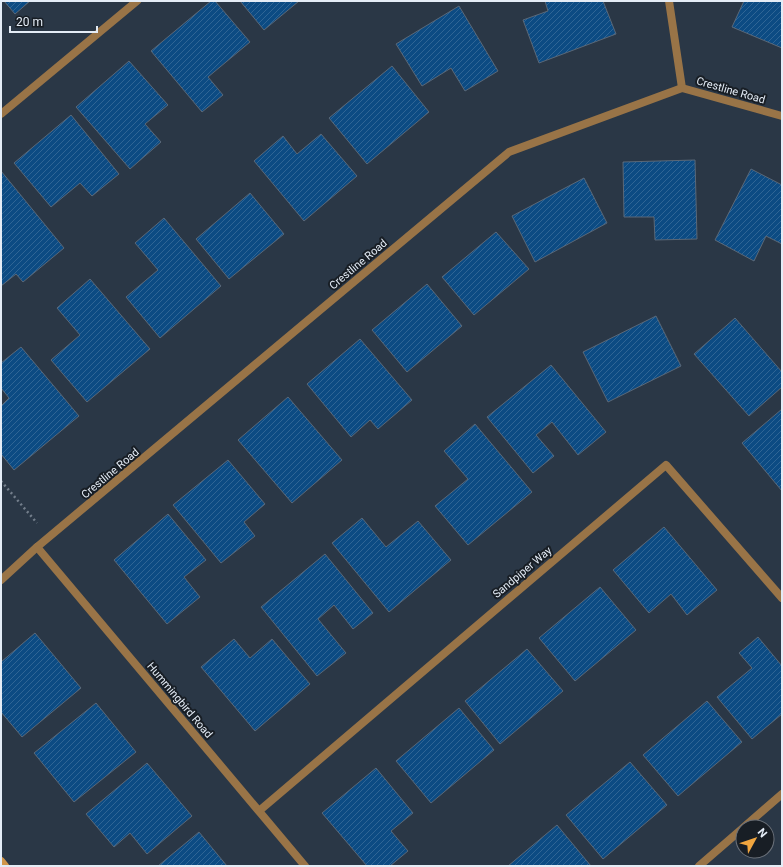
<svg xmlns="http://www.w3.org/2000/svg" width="783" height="867" font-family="Roboto,sans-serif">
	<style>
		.building { fill: url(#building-hatch); stroke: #5a6878 }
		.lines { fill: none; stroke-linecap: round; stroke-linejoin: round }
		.path { stroke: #737e8b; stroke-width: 2.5; stroke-dasharray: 2 3; stroke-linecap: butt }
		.minor { stroke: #997447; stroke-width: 8 }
		.secondary { stroke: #d09549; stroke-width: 8 }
		.labels { text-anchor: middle; stroke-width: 4; stroke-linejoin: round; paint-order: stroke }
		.street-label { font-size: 11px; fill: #e4ecf6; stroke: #181e25 }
	</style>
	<defs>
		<pattern id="building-hatch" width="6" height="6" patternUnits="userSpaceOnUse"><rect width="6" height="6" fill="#0c4b83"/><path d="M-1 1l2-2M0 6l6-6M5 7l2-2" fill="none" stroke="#2f6595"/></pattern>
	</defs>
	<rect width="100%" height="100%" fill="#2a3746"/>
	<g class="building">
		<path d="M4 1H30L15 14Z"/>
		<path d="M211 1H215L250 42 208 77 223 95 202 112 151 51Z"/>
		<path d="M240 1H299L264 30Z"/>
		<path d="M545 1H603L616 34 539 63 523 20 548 11Z"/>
		<path d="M744 1H782V48L732 27Z"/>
		<path d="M459 6 498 71 465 91 451 68 422 86 396 44Z"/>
		<path d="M129 61 168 105 145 124 161 142 130 169 76 107Z"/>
		<path d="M392 66 429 112 367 164 329 118Z"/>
		<path d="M71 115 119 174 92 196 80 183 51 207 14 163Z"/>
		<path d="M321 134 357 176 304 221 254 161 283 136 297 154Z"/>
		<path d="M695 160 697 239 655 240 654 217H624L623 162Z"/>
		<path d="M751 169 782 185V244L766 236 754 261 715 240Z"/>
		<path d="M1 171 64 248 23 282 16 274 1 286Z"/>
		<path d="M584 178 607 223 535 262 512 216Z"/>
		<path d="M250 193 284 234 229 279 196 239Z"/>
		<path d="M164 218 221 286 160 338 126 297 158 270 135 243Z"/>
		<path d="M496 232 529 269 474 315 442 277Z"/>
		<path d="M90 279 150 349 87 402 51 360 80 335 57 308Z"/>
		<path d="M427 284 462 326 407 372 372 330Z"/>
		<path d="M656 316 681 366 608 402 583 352Z"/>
		<path d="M735 318 782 372V387L749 416 694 354Z"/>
		<path d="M360 339 412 400 378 429 370 420 351 437 307 384Z"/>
		<path d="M21 347 79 416 14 470 1 454V406L9 398 1 388V363Z"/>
		<path d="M551 365 606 432 578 455 552 422 536 435 554 456 533 473 487 417Z"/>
		<path d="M288 397 342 460 292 503 238 440Z"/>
		<path d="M782 409V491L742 443Z"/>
		<path d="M475 424 532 492 468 545 435 506 468 479 444 451Z"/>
		<path d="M228 460 265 504 244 522 255 536 221 563 173 505Z"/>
		<path d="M168 514 206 560 184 577 200 597 167 624 114 560Z"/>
		<path d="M362 518 386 547 418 521 451 560 389 612 332 543Z"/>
		<path d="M664 527 717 590 687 615 671 594 649 613 613 570Z"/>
		<path d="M325 554 373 613 353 629 334 605 318 619 346 653 317 676 261 607Z"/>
		<path d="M600 587 636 630 575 681 539 638Z"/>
		<path d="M35 633 81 688 22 737 1 712V662Z"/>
		<path d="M758 637 782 666V714L752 739 717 697 752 668 739 653Z"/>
		<path d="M234 639 250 658 272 639 310 684 255 731 201 667Z"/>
		<path d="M527 649 563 691 500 744 465 701Z"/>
		<path d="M707 701 742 742 678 796 643 755Z"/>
		<path d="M96 703 136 752 74 802 34 753Z"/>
		<path d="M459 708 494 750 431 803 396 761Z"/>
		<path d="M630 762 667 805 603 859 566 815Z"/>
		<path d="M147 763 192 816 147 854 130 833 114 847 86 814Z"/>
		<path d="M376 768 413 813 391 831 408 851 390 866H367L322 813Z"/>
		<path d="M557 825 591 866H508Z"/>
		<path d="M199 832 227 866H158Z"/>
	</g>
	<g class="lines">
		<path class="path" d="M1 481 37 523"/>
		<g class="minor">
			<path d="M669 1 682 88"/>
			<path d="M1 114 137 1"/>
			<path d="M37 547 305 866"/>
			<path d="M1 580 37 547 509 152 682 88 782 116"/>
			<path d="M259 811 666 465 782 598"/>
			<path d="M744 827 782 794"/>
			<path d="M699 866 743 828"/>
		</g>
		<path class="secondary" d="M1 861 5 866"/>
	</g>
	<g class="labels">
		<g class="street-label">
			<text transform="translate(731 90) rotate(16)" y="4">Crestline Road</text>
			<text transform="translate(358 264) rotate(-40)" y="4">Crestline Road</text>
			<text transform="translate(110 473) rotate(-40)" y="4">Crestline Road</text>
			<text transform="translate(522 572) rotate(-40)" y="4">Sandpiper Way</text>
			<text transform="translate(180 700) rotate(50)" y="4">Hummingbird Road</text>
		</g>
	</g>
	<rect width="783" height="867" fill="none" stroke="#e4ecf6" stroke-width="4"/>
	<g transform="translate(755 839) rotate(50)"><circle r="19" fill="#181e25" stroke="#6a7079"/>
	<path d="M0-3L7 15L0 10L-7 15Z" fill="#f1a63f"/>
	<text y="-6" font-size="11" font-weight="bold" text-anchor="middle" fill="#e4ecf6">N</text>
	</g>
	<path d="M10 26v6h87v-6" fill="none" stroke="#e4ecf6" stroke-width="2"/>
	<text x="16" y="26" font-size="12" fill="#e4ecf6" stroke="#181e25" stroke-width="3" paint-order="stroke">20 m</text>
</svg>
